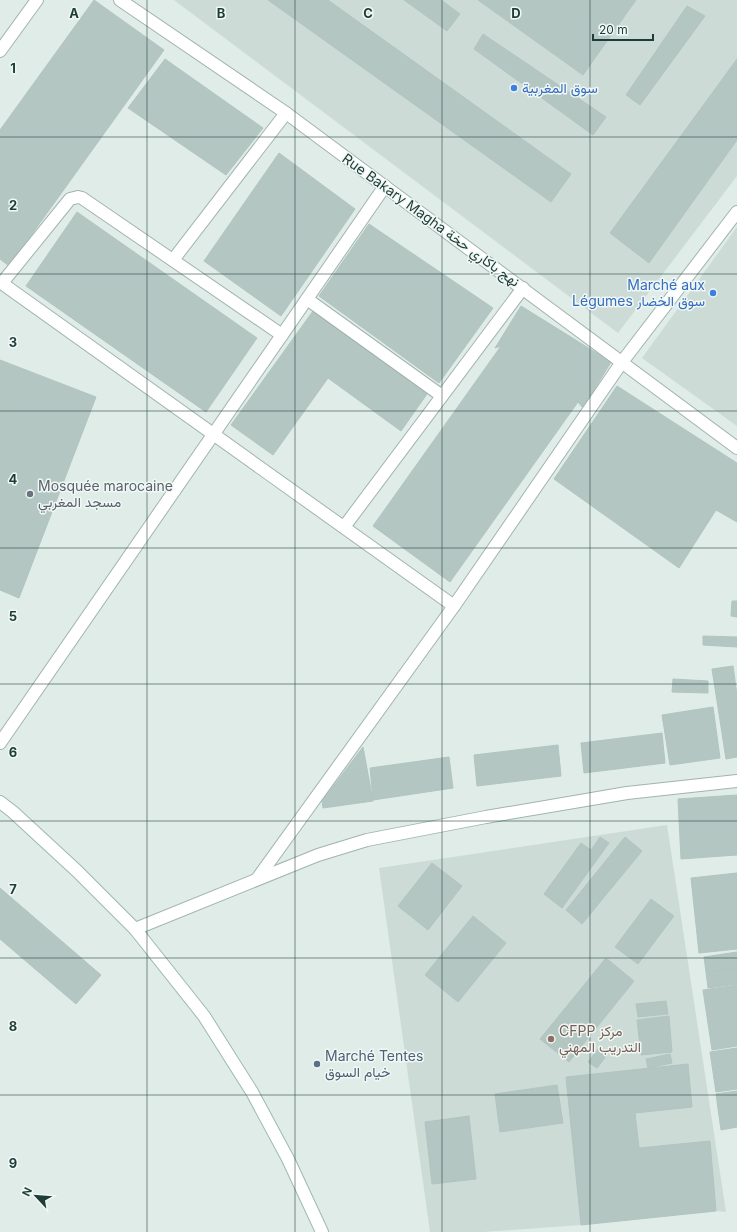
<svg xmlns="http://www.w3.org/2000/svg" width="737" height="1232" font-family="Inter,Vazirmatn,sans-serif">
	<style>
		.built { fill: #cddbd7 }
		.building { fill: #b4c6c1; stroke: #b1c5c0 }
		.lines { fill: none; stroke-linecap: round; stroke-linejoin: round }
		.street-casing { stroke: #a2b4af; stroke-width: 14 }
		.secondary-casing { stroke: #9db8b2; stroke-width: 14 }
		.street { stroke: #fff; stroke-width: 12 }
		.secondary { stroke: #fff; stroke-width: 12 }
		.grid { fill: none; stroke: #1f3d38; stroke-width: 1; stroke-opacity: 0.55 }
		.shop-dot { fill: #3f7fe0; stroke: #f0f8f5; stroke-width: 1.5 }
		.worship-dot { fill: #6b7280; stroke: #f0f8f5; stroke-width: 1.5 }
		.education-dot { fill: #8d6e63; stroke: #f0f8f5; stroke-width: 1.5 }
		.service-dot { fill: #5c6f8a; stroke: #f0f8f5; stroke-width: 1.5 }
		.labels { text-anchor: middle; stroke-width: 3; stroke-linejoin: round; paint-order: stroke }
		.shop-label { font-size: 14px; fill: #366cbe; stroke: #f0f8f5; text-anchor: start }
		.street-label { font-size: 14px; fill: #1f3d38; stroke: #f0f8f5 }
		.worship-label { font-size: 14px; fill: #5b616d; stroke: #f0f8f5; text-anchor: start }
		.education-label { font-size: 14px; fill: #785e54; stroke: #f0f8f5; text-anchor: start }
		.service-label { font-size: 14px; fill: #4e5e75; stroke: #f0f8f5; text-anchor: start }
		.grid-label { font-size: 13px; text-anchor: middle; font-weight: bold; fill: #1f3d38; stroke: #f0f8f5; stroke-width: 3; stroke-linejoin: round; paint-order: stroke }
	</style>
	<rect width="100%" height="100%" fill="#dfece7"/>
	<g class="built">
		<path d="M174 0H737V176L618 333Z"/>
		<path d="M737 227V426L642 358Z"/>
		<path d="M667 825 726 1212 716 1211 581 1225 484 1232H430L379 868Z"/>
	</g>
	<g class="building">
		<path d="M94 0 164 50 9 266 0 259V130Z"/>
		<path d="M268 0H328L571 174 551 202Z"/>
		<path d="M404 0H441L460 14 447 31Z"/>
		<path d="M478 0H636L583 75Z"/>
		<path d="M687 6 705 16 640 105 626 95Z"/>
		<path d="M483 34 606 117 593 135 474 49Z"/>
		<path d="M165 59 263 128 226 175 128 108Z"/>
		<path d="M737 59V140L649 263 610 233Z"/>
		<path d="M279 153 355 209 281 316 204 261Z"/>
		<path d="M77 212 257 338 206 412 26 286Z"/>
		<path d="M369 224 493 308 439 383 319 296Z"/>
		<path d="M521 306 611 362 583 408 578 402 501 346 495 348Z"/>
		<path d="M313 311 427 394 401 431 328 378 273 455 231 425Z"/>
		<path d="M501 346 578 402 450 582 373 526Z"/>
		<path d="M0 360 96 397 19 598 0 590Z"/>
		<path d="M617 386 737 463V522L716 510 679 568 554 479Z"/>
		<path d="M732 601H737V617L731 616Z"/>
		<path d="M703 636 737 637V647L703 645Z"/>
		<path d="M733 666 737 695V757L726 759 712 669Z"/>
		<path d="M673 679 708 681V693L672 692Z"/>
		<path d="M713 707 720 758 670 765 662 715Z"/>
		<path d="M662 733 665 763 584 773 581 743Z"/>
		<path d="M558 745 561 776 477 786 474 755Z"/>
		<path d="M363 747 373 801 323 808 322 801Z"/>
		<path d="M449 757 453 788 373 800 370 768Z"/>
		<path d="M737 795V855L681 859 678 799Z"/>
		<path d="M600 837 609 843 562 908 544 894 581 843 591 850Z"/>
		<path d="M625 837 642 851 582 924 566 910Z"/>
		<path d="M432 863 462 886 428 930 398 906Z"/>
		<path d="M737 873V949L699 953 691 878Z"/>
		<path d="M0 888 101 975 76 1004 0 939Z"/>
		<path d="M651 899 674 916 638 964 615 947Z"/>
		<path d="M473 916 506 943 458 1002 425 975Z"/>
		<path d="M737 952V968L706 972 704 957Z"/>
		<path d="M606 958 634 981 569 1062 540 1039Z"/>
		<path d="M737 968V984L708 988 706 972Z"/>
		<path d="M737 985V1046L712 1050 703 990Z"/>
		<path d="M666 1001 668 1014 638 1017 636 1004Z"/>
		<path d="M669 1016 672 1052 641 1055 637 1020Z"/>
		<path d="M737 1048V1089L716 1092 710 1052Z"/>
		<path d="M598 1049 607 1055 597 1068 588 1062Z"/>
		<path d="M670 1054 672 1063 648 1068 646 1059Z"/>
		<path d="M688 1064 692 1107 635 1113 639 1148 710 1141 716 1211 581 1225 566 1077Z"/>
		<path d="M557 1085 563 1123 500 1132 495 1094Z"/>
		<path d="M737 1091V1127L721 1130 716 1094Z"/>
		<path d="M469 1116 476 1179 432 1184 425 1122Z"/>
	</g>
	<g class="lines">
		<g class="street-casing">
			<g id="street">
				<path d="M120 0 286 113 737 448"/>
				<path d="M0 51 37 0"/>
				<path d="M173 260 286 113"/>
				<path d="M0 282 454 606"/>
				<path d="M2 283 70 199 78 197 82 198 282 335"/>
				<path d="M307 299 442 396"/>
				<path d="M344 527 523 288"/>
				<path d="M0 743 385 186"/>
				<path d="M257 879 454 606 622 362 737 212"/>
				<path d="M135 929 318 855 367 840 486 817 627 793 737 781"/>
			</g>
		</g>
		<g class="secondary-casing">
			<path id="secondary" d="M0 802 13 812 77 871 135 929 204 1016 252 1092 288 1159 322 1232"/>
		</g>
		<use href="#street" class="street"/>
		<use href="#secondary" class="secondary"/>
	</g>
	<path class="grid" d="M147 0V1232M295 0V1232M442 0V1232M590 0V1232M0 137H737M0 274H737M0 411H737M0 548H737M0 684H737M0 821H737M0 958H737M0 1095H737"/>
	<g class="shop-dot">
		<circle cx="514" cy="88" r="4"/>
		<circle cx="713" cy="293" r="4"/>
	</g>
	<circle class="worship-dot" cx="30" cy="494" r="4"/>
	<circle class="education-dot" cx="551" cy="1039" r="4"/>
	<circle class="service-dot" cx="317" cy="1064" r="4"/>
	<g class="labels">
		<g class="shop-label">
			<text x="522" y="93">سوق المغربية</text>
			<text x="705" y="290" text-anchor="end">Marché aux<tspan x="705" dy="16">Légumes سوق الخضار</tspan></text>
		</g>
		<g class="street-label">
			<text transform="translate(431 220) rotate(36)" y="5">Rue Bakary Magha نهج باكاري حخة</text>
		</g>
		<g class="worship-label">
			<text x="38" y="491">Mosquée marocaine<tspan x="38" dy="16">مسجد المغربي</tspan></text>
		</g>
		<g class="education-label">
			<text x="559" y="1036">CFPP مركز<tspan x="559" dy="16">التدريب المهني</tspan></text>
		</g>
		<g class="service-label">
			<text x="325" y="1061">Marché Tentes<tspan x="325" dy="16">خيام السوق</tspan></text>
		</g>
	</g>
	<g class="grid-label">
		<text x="74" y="18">A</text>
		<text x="221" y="18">B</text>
		<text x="368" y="18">C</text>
		<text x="516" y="18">D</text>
		<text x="13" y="73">1</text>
		<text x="13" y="210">2</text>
		<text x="13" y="347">3</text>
		<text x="13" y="484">4</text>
		<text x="13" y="621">5</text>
		<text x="13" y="757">6</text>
		<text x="13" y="894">7</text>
		<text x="13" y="1031">8</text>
		<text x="13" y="1168">9</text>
	</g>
	<g transform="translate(36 1196) rotate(296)" stroke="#f0f8f5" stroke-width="3" paint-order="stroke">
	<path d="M0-3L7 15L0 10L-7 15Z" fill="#1f3d38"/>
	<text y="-6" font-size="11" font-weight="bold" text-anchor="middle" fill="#1f3d38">N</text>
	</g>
	<path d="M593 34v6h60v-6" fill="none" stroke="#1f3d38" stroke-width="2"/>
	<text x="599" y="34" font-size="12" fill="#1f3d38" stroke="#f0f8f5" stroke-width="3" paint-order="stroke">20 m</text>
</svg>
